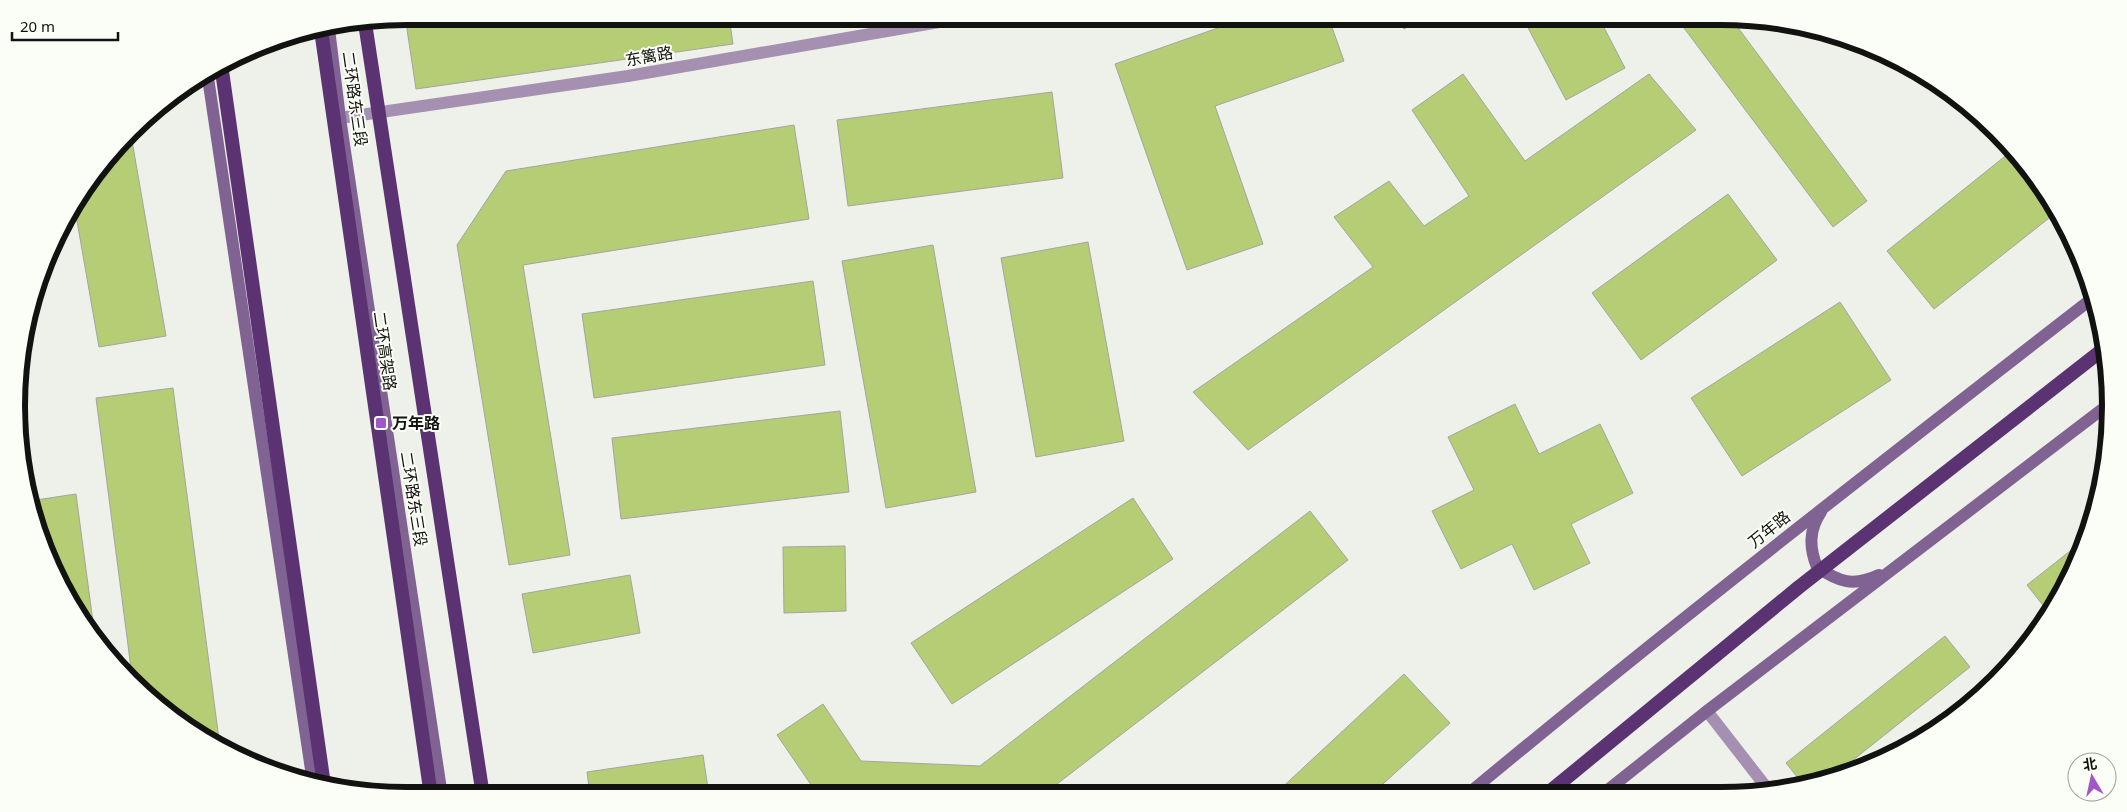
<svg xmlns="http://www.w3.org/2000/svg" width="2127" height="812" font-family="'Noto Sans','Noto Sans SC',sans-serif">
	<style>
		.building { fill: #b5cd74; stroke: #a3a59f }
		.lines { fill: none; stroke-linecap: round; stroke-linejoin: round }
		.minor { stroke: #a590b2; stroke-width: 12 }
		.secondary { stroke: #806393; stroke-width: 12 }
		.trunk { stroke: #5b3372; stroke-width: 14 }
		.poi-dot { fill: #a157ca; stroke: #fbfdf7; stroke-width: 2 }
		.labels { text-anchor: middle; stroke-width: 4; stroke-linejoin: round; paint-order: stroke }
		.street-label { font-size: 16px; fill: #121210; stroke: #fbfdf7 }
		.poi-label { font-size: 16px; font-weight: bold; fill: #121210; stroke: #fbfdf7; text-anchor: start }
		.rim { fill: none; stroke: #121210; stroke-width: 6 }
	</style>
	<rect width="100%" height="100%" fill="#eef0ea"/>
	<g class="building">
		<path d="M405 16H729L733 44 416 89Z"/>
		<path d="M1252 16H1328L1344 61 1215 106 1263 244 1187 270 1115 64Z"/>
		<path d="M1396 16H1427L1404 29Z"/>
		<path d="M1540 16H1598L1625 68 1566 100 1526 24Z"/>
		<path d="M1675 16 1730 17 1867 201 1833 227Z"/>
		<path d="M1463 74 1525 161 1649 74 1696 130 1248 450 1193 392 1373 267 1334 217 1389 181 1424 226 1469 196 1412 110Z"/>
		<path d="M1052 92 1063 178 848 206 837 120Z"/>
		<path d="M794 125 809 219 523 265 570 555 509 565 457 245 506 171Z"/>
		<path d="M131 135 166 336 99 347 74 204Z"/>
		<path d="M2014 149 2058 211 1934 309 1887 251Z"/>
		<path d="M1728 194 1777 260 1641 360 1592 293Z"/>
		<path d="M1088 242 1124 441 1036 457 1001 258Z"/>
		<path d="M933 245 976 492 886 508 842 261Z"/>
		<path d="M813 281 825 365 594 398 582 314Z"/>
		<path d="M1840 302 1891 380 1742 476 1691 398Z"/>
		<path d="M173 388 220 747 169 715 132 676 96 398Z"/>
		<path d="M1515 404 1539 454 1600 424 1633 493 1571 524 1590 563 1534 590 1512 544 1461 569 1432 511 1474 490 1448 437Z"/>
		<path d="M840 411 849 492 621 519 612 438Z"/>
		<path d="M76 494 95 637 82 622 46 555 29 501Z"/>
		<path d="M1133 498 1173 559 952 704 911 643Z"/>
		<path d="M1310 511 1348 560 1044 794 818 795 777 735 823 704 861 761 980 766Z"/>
		<path d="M2084 540 2058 601 2049 613 2027 585Z"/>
		<path d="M845 546 846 611 784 613 783 547Z"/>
		<path d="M630 575 640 633 533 653 522 594Z"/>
		<path d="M1945 636 1970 667 1838 772 1802 783 1786 763Z"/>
		<path d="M1404 674 1450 723 1373 793 1275 794Z"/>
		<path d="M703 755 709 795H590L587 772Z"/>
	</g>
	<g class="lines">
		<g class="minor">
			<path d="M340 118 628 76 939 22 962 16"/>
			<path d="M1707 711 1770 792"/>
		</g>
		<g class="secondary">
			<path d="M329 29 340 118 442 796"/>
			<path d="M207 71 313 783"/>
			<path d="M1821 512C1809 530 1809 547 1817 567 1839 582 1853 587 1879 575"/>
			<path d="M1469 793C1674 623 1884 460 2094 297"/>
			<path d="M1604 793 1707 711 2109 404"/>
		</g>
		<g class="trunk">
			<path d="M365 23 483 796"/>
			<path d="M321 30 431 796"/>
			<path d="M221 64 324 785"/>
			<path d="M1548 793 1799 587 2106 347"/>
		</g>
	</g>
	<rect class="poi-dot" x="375" y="417" width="12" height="12" rx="2.5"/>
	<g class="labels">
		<g class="street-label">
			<text transform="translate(649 56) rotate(-10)" y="6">东篱路</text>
			<text transform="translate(355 99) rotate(82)" y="6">二环路东三段</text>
			<text transform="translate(385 351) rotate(82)" y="6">二环高架路</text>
			<text transform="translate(414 499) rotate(81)" y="6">二环路东三段</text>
			<text transform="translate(1769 529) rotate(-39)" y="6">万年路</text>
		</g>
		<g class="poi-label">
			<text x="392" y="429">万年路</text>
		</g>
	</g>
	<path d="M0 0H2127V812H0ZM406 25H1721A381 381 0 0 1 2102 406V406A381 381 0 0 1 1721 787H406A381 381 0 0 1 25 406V406A381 381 0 0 1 406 25Z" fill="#fbfdf7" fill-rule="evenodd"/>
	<path class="rim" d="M406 25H1721A381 381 0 0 1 2102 406V406A381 381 0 0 1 1721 787H406A381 381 0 0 1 25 406V406A381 381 0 0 1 406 25Z"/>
	<g transform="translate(2092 777) rotate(351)"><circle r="24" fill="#fbfdf7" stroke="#9e9f9b"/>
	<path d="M0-4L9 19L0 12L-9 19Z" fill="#a157ca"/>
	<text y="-8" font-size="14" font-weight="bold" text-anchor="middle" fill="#121210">北</text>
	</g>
	<path d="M12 32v8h106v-8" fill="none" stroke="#121210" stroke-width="2.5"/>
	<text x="20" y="32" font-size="15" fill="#121210" stroke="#fbfdf7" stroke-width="4" paint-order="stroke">20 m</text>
</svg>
